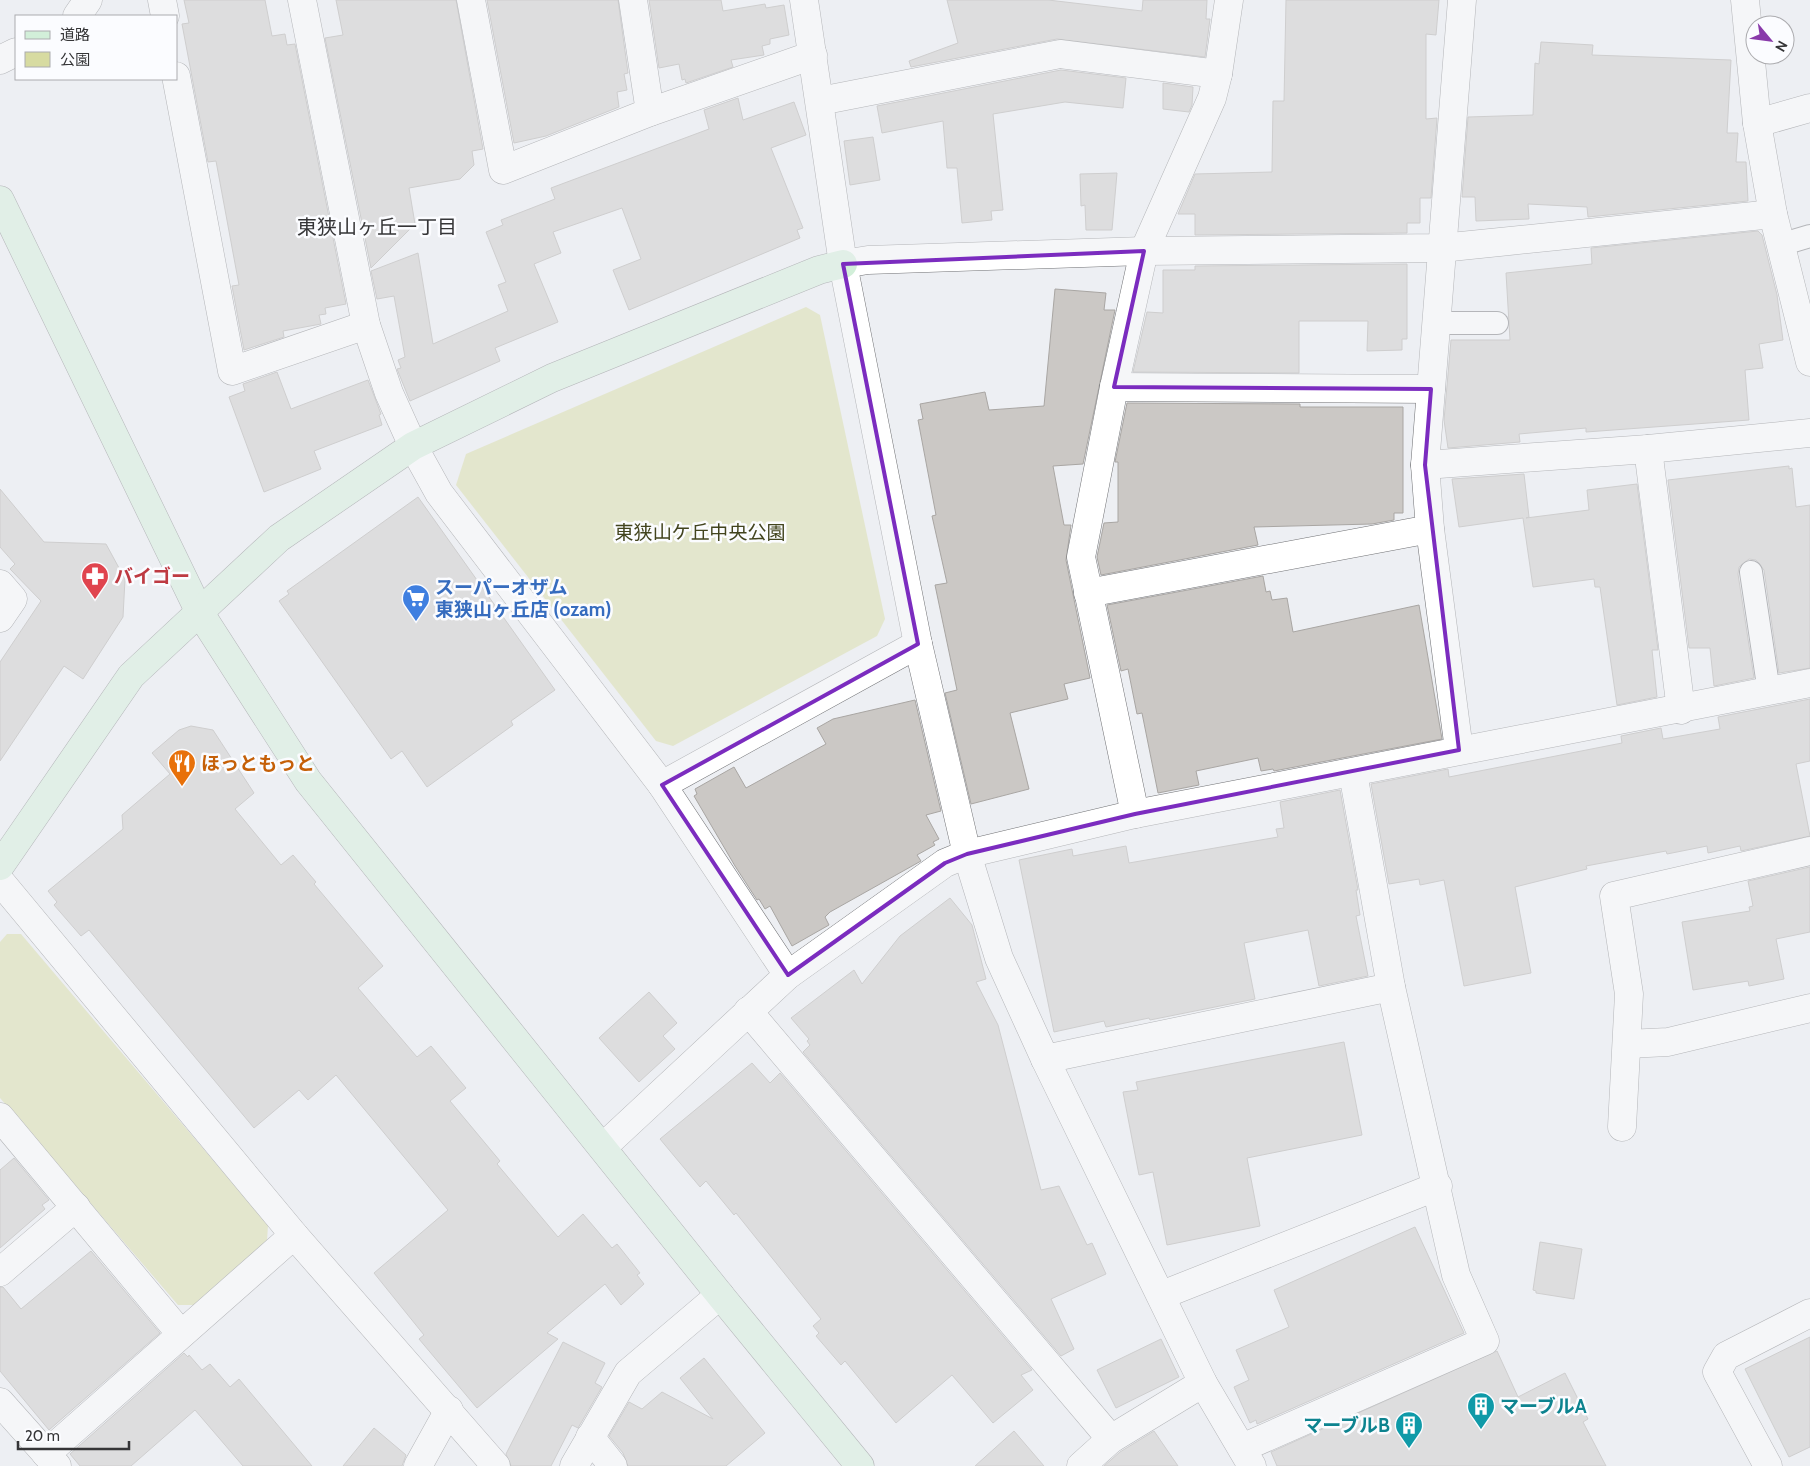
<svg xmlns="http://www.w3.org/2000/svg" width="1810" height="1466" font-family="Cabin,'Noto Sans JP',sans-serif">
	<style>
		.green { fill: #d7dba1 }
		.building { fill: #cbc8c5; stroke: #a9a6a3 }
		.lines { fill: none; stroke-linecap: round; stroke-linejoin: round }
		.lane-casing { stroke: #717275; stroke-width: 24 }
		.street-casing { stroke: #717275; stroke-width: 29 }
		.secondary-casing { stroke: #717275; stroke-width: 29 }
		.lane { stroke: #fff; stroke-width: 22 }
		.street { stroke: #fff; stroke-width: 28 }
		.secondary { stroke: #d2efd9; stroke-width: 28 }
		.marked { fill: none; stroke: #7b2cbf; stroke-width: 4; stroke-linejoin: round }
		.labels { text-anchor: middle; stroke-width: 5; stroke-linejoin: round; paint-order: stroke }
		.park-label { font-size: 19px; fill: #42441e; stroke: #fbfcff }
		.health-label { font-size: 19px; font-weight: bold; fill: #be3a42; stroke: #fbfcff; text-anchor: start }
		.shop-label { font-size: 19px; font-weight: bold; fill: #366cbe; stroke: #fbfcff; text-anchor: start }
		.food-label { font-size: 19px; font-weight: bold; fill: #c56008; stroke: #fbfcff; text-anchor: start }
		.culture-label { font-size: 19px; font-weight: bold; fill: #0d838f; stroke: #fbfcff; text-anchor: start }
		.neighbourhood-label { font-size: 20px; fill: #353537; stroke: #fbfcff }
	</style>
	<rect width="100%" height="100%" fill="#edeff3"/>
	<g class="green">
		<path d="M806 307 820 315 885 619 877 636 673 746 656 741 456 485 466 454Z"/>
		<path d="M7 934H21L268 1225 267 1241 194 1305H178L0 1098V942Z"/>
	</g>
	<g class="building">
		<path d="M184 0H265L272 36 285 34 287 45 295 44 346 304 325 308 326 314 319 315 321 324 283 331 284 337 244 350 232 286 239 285 216 161 208 162 182 24 189 23Z"/>
		<path d="M336 0H456L483 149 472 151 474 165 460 179 409 188 415 224 371 268 325 38 343 35Z"/>
		<path d="M487 0H618L628 73 624 74 627 90 617 92 619 107 546 136 514 143Z"/>
		<path d="M649 0H721L723 11 765 4 766 8 784 5 789 35 770 39V44L762 46 764 55 731 60 733 67 686 83 685 79 682 80 679 64 659 68Z"/>
		<path d="M947 0H1048L1142 11 1143 0H1207L1206 19H1210L1205 57 1057 39 911 67 909 61 958 43Z"/>
		<path d="M1286 0H1439L1436 35 1426 34V119L1437 118 1431 198H1420V223H1407V233L1195 235V214H1178L1195 174 1272 172 1273 101H1284Z"/>
		<path d="M1541 42 1593 45 1592 55 1731 60 1727 133H1738L1736 162H1746L1748 201 1588 217 1587 207 1528 204 1529 219 1476 221 1475 197H1462L1468 117 1533 115 1535 63 1539 64Z"/>
		<path d="M1061 70 1126 78 1123 108 1065 102 993 114 1003 210 991 211 992 220 962 223 957 168H947L943 121 882 133 877 106Z"/>
		<path d="M1163 83 1193 87 1192 105 1189 112 1163 109Z"/>
		<path d="M738 98 743 120 794 102 806 135 771 148 803 228 797 230 800 238 629 310 613 270 641 259 622 208 553 232 561 253 534 264 558 322 495 348 500 361 410 401 397 369 401 368 398 360 405 357 394 296 377 299 371 271 418 253 433 344 508 311 498 285 506 282 486 232 503 225 501 220 555 199 551 188 709 129 704 110Z"/>
		<path d="M873 137 880 180 850 185 844 141Z"/>
		<path d="M1117 173 1112 230H1086L1085 205 1081 206 1080 174Z"/>
		<path d="M1758 231 1762 235 1777 295 1783 340 1759 344 1763 368 1745 370 1749 420 1586 432V428L1519 434 1520 442 1448 448 1444 420 1451 340H1510L1506 273 1592 264 1591 248Z"/>
		<path d="M1407 264V339H1402V350L1367 351 1368 321H1299V373L1133 372 1147 312 1163 313V270H1195V266Z"/>
		<path d="M1055 289 1106 293 1104 310H1115L1083 464 1053 466 1064 525H1071L1066 560 1090 678 1064 684 1068 699 1010 713 1029 789 971 804 945 693 957 690 935 585 947 583 932 516 936 515 918 420 923 419 920 404 985 392 989 410 1044 406Z"/>
		<path d="M277 372 291 409 368 380 381 414 379 415 382 425 314 451 321 469 264 492 229 397 245 391 243 384Z"/>
		<path d="M1127 403 1300 404V407H1403V513H1394V520L1372 524 1254 527 1258 545 1101 575 1097 557 1104 523 1118 522V462H1115Z"/>
		<path d="M1789 466V469L1792 468 1796 507 1810 505V668L1779 673 1764 570 1756 560 1749 559 1739 567 1738 574 1754 678 1714 686 1710 648H1689L1668 480Z"/>
		<path d="M1524 474 1529 517 1526 518 1589 510 1587 490 1637 484 1658 650H1652L1657 697 1617 705 1600 587H1595L1594 579 1533 587 1523 518 1459 527 1452 479Z"/>
		<path d="M0 489 44 542 106 544 125 579 123 617 83 679 64 666 0 761V662L41 601 10 569 15 564 0 547Z"/>
		<path d="M418 497 555 690 511 721 513 725 427 787 402 751 391 759 279 601 289 594 287 591Z"/>
		<path d="M1263 576 1266 592 1270 591 1272 600 1287 598 1293 632 1419 605 1442 739 1274 771 1273 769 1261 771 1258 758 1196 771 1199 785 1158 793 1142 713 1137 714 1128 669 1121 671 1107 605Z"/>
		<path d="M1810 699V761L1796 764 1810 836 1741 851 1740 846 1708 853 1707 846 1667 854 1666 851 1586 866 1587 869 1515 887 1531 973 1464 986 1444 880 1420 885 1419 879 1389 884 1371 784 1448 769 1449 777 1622 743 1621 736 1661 728 1663 739 1720 729 1718 717Z"/>
		<path d="M915 700 941 811 926 815 939 839 933 842 935 845 917 855 921 861 830 912 825 917 829 925 792 946 770 906 765 909 759 899 757 900 735 866 694 796 697 794 695 789 734 767 746 788 826 744 817 728 833 719Z"/>
		<path d="M191 726 213 730 254 793 235 809 281 865 293 855 316 882 314 884 383 966 358 988 417 1057 431 1046 466 1088 450 1101 500 1161 497 1164 558 1237 583 1214 612 1248 617 1244 640 1273 637 1275 644 1284 621 1305 605 1284 547 1333 558 1339 477 1408 419 1339 424 1335 374 1273 448 1210 336 1075 308 1100 299 1090 254 1128 89 930 81 936 54 905 57 902 48 891 123 829 122 815 170 774 152 753 179 730Z"/>
		<path d="M1340 790 1358 890H1356L1360 915 1356 916 1368 976 1319 986 1308 930 1244 943 1255 999 1150 1020 1149 1018 1106 1027 1104 1021 1054 1032 1019 860 1072 849 1073 856 1126 846 1129 863 1278 837 1276 829 1284 828 1280 802Z"/>
		<path d="M1810 867V932L1776 939 1784 979 1749 986 1748 981 1693 990 1682 922 1750 911 1749 907 1753 906 1748 881Z"/>
		<path d="M950 898 972 925 986 979 976 982 998 1025 1041 1190 1059 1186 1087 1245 1092 1243 1106 1274 1051 1299 1074 1349 1061 1356 803 1052 810 1045 807 1041 809 1039 791 1018 854 970 862 984 900 936Z"/>
		<path d="M649 992 677 1023 663 1036 675 1049 639 1082 599 1038Z"/>
		<path d="M1344 1042 1362 1135 1247 1158 1260 1226 1167 1245 1153 1172 1139 1175 1123 1092 1138 1090 1136 1082Z"/>
		<path d="M752 1063 770 1083 780 1073 1032 1370 1021 1375 1033 1390 993 1423 952 1375 896 1423 845 1361 841 1365 816 1336 819 1333 813 1326 821 1319 736 1213 734 1215 706 1181 700 1187 660 1139Z"/>
		<path d="M14 1158 49 1200 42 1205 45 1209 0 1248V1170Z"/>
		<path d="M1415 1227 1464 1333 1257 1424 1256 1420 1250 1423 1234 1387 1249 1380 1236 1350 1289 1327 1274 1290Z"/>
		<path d="M1540 1242 1582 1249 1574 1299 1536 1293V1291L1533 1290Z"/>
		<path d="M91 1251 160 1333 49 1430 0 1371V1287H3L21 1309Z"/>
		<path d="M1810 1337V1447L1789 1457 1745 1369Z"/>
		<path d="M1161 1339 1179 1377 1116 1408 1097 1370Z"/>
		<path d="M563 1342 605 1363 595 1383 602 1387 578 1428 572 1425 551 1466H511L506 1454Z"/>
		<path d="M1497 1351 1518 1397 1565 1373 1588 1419 1583 1422 1606 1466H1277L1271 1452Z"/>
		<path d="M184 1353 188 1357 189 1355 202 1370 210 1364 230 1387 239 1379 312 1466H243L195 1410 131 1466H80L70 1454Z"/>
		<path d="M704 1358 765 1433 726 1466H628L623 1453 609 1436 629 1402 642 1409 662 1392 713 1419 680 1378Z"/>
		<path d="M374 1428 406 1455 402 1466H343Z"/>
		<path d="M1014 1431 1044 1466H975Z"/>
		<path d="M1154 1431 1178 1466H1104L1120 1452Z"/>
	</g>
	<g class="lines">
		<g class="lane-casing">
			<g id="lane">
				<path d="M1780 245 1810 236"/>
				<path d="M1436 323H1497"/>
				<path d="M1751 572 1769 692"/>
			</g>
		</g>
		<g class="street-casing">
			<g id="street">
				<path d="M162 0 165 16"/>
				<path d="M302 0 366 325 389 393 413 446 439 493 662 785 788 975"/>
				<path d="M471 0 503 170 650 112 813 55"/>
				<path d="M633 0 650 112"/>
				<path d="M804 0 843 264 918 644 967 854 999 958 1045 1059 1203 1383 1252 1466"/>
				<path d="M1745 0 1757 123 1773 214 1810 362"/>
				<path d="M77 16 88 0"/>
				<path d="M0 60 16 52"/>
				<path d="M176 76 232 371 366 325"/>
				<path d="M820 101 1060 54 1218 74"/>
				<path d="M1757 123 1810 108"/>
				<path d="M843 264 868 260 1144 251 1441 248 1773 214"/>
				<path d="M1114 387 1431 389"/>
				<path d="M1648 449 1681 710"/>
				<path d="M1425 465 1648 449 1810 433"/>
				<path d="M0 584 13 599 0 618"/>
				<path d="M1088 593 1430 529"/>
				<path d="M1459 750 1430 529 1425 465 1462 0"/>
				<path d="M662 785 918 644"/>
				<path d="M1135 814 1081 557 1114 387 1144 251 1212 98 1218 74 1229 0"/>
				<path d="M0 881 294 1235 496 1466"/>
				<path d="M748 1011 1111 1439"/>
				<path d="M1627 1044 1668 1042 1810 1008"/>
				<path d="M1045 1059 1391 987"/>
				<path d="M0 1117 181 1334"/>
				<path d="M1622 1127 1629 994 1614 896 1810 851"/>
				<path d="M603 1147 788 975 945 863 967 854 1135 814 1810 683"/>
				<path d="M0 1272 76 1207"/>
				<path d="M1162 1295 1438 1186"/>
				<path d="M0 1402 57 1466"/>
				<path d="M590 1437 613 1466"/>
				<path d="M1242 1448 1485 1341 1456 1275 1391 987 1353 773"/>
				<path d="M46 1454 294 1235"/>
				<path d="M418 1466 449 1410"/>
				<path d="M574 1466 628 1373 720 1295"/>
				<path d="M1081 1466 1111 1439 1203 1383"/>
				<path d="M1768 1466 1717 1372 1726 1356 1810 1313"/>
			</g>
		</g>
		<g class="secondary-casing">
			<g id="secondary">
				<path d="M0 200 200 613 308 781 720 1295 860 1466"/>
				<path d="M0 866 131 676 279 538 413 446 552 378 819 270 843 264"/>
			</g>
		</g>
		<use href="#lane" class="lane"/>
		<use href="#street" class="street"/>
		<use href="#secondary" class="secondary"/>
	</g>
	<path d="M0 0H1810V1466H0ZM1144 251 1114 387 1431 389 1425 465 1459 750 1135 814 967 854 945 863 788 975 662 785 918 644 843 264Z" fill="#edeff3" fill-opacity=".55" fill-rule="evenodd"/>
	<path class="marked" d="M1144 251 1114 387 1431 389 1425 465 1459 750 1135 814 967 854 945 863 788 975 662 785 918 644 843 264Z"/>
	<defs>
		<g id="pharmacy-pin" transform="scale(1.4375)"><path d="M0 17L-7.5 6A9.5 9.5 0 1 1 7.5 6Z" fill="#e0444e" stroke="#fbfcff"/><path d="M-2-6h4v4h4v4h-4v4h-4v-4h-4v-4h4Z" fill="#fff"/></g>
		<g id="supermarket-pin" transform="scale(1.4375)"><path d="M0 17L-7.5 6A9.5 9.5 0 1 1 7.5 6Z" fill="#3f7fe0" stroke="#fbfcff"/><path d="M-6-5.5h2.5l.6 2H6L4.5 2H-2.5L-4.4-4H-6ZM-1.5 3.2a1.3 1.3 0 1 0 .1 0ZM3 3.2a1.3 1.3 0 1 0 .1 0Z" fill="#fff"/></g>
		<g id="restaurant-pin" transform="scale(1.4375)"><path d="M0 17L-7.5 6A9.5 9.5 0 1 1 7.5 6Z" fill="#e8710a" stroke="#fbfcff"/><path d="M-5-6h1v4h1v-4h1v4h1v-4h1v5L-1.5 .5V6h-2V.5L-5-1ZM5-6V6H3V1.5H1.5Q1.5-4 5-6Z" fill="#fff"/></g>
		<g id="building-pin" transform="scale(1.4375)"><path d="M0 17L-7.5 6A9.5 9.5 0 1 1 7.5 6Z" fill="#0f9aa8" stroke="#fbfcff"/><path d="M-4-6H4V6H1V3H-1V6H-4ZM-2.5-4.3h1.7v1.8h-1.7ZM.8-4.3h1.7v1.8H.8ZM-2.5-1h1.7V.8h-1.7ZM.8-1h1.7V.8H.8Z" fill="#fff"/></g>
	</defs>
	<g fill-rule="evenodd">
		<use href="#pharmacy-pin" x="95" y="576"/>
		<use href="#supermarket-pin" x="416" y="598"/>
		<use href="#restaurant-pin" x="182" y="763"/>
		<use href="#building-pin" x="1481" y="1406"/>
		<use href="#building-pin" x="1409" y="1425"/>
	</g>
	<g class="labels">
		<g class="park-label">
			<text x="700" y="539">東狭山ケ丘中央公園</text>
		</g>
		<g class="health-label">
			<text x="114" y="583">バイゴー</text>
		</g>
		<g class="shop-label">
			<text x="435" y="594">スーパーオザム<tspan x="435" dy="22">東狭山ヶ丘店 (ozam)</tspan></text>
		</g>
		<g class="food-label">
			<text x="201" y="770">ほっともっと</text>
		</g>
		<g class="culture-label">
			<text x="1500" y="1413">マーブルA</text>
			<text x="1390" y="1432" text-anchor="end">マーブルB</text>
		</g>
		<g class="neighbourhood-label">
			<text x="377" y="234">東狭山ヶ丘一丁目</text>
		</g>
	</g>
	<rect x="15" y="15" width="162" height="65" fill="#fbfcff" stroke="#acacaf"/>
	<rect x="25" y="31" width="25" height="8" fill="#d2efd9" stroke="#acacaf"/>
	<text x="60" y="40" font-size="15" fill="#353537">道路</text>
	<rect x="25" y="52" width="25" height="15" fill="#d7dba1" stroke="#acacaf"/>
	<text x="60" y="65" font-size="15" fill="#353537">公園</text>
	<g transform="translate(1770 40) rotate(119)"><circle r="24" fill="#fbfcff" stroke="#acacaf"/>
	<path d="M0-4L9 19L0 12L-9 19Z" fill="#893aaa"/>
	<text y="-8" font-size="14" font-weight="bold" text-anchor="middle" fill="#353537">N</text>
	</g>
	<path d="M18 1441v8h111v-8" fill="none" stroke="#353537" stroke-width="2.5"/>
	<text x="25" y="1441" font-size="15" fill="#353537" stroke="#fbfcff" stroke-width="4" paint-order="stroke">20 m</text>
</svg>
